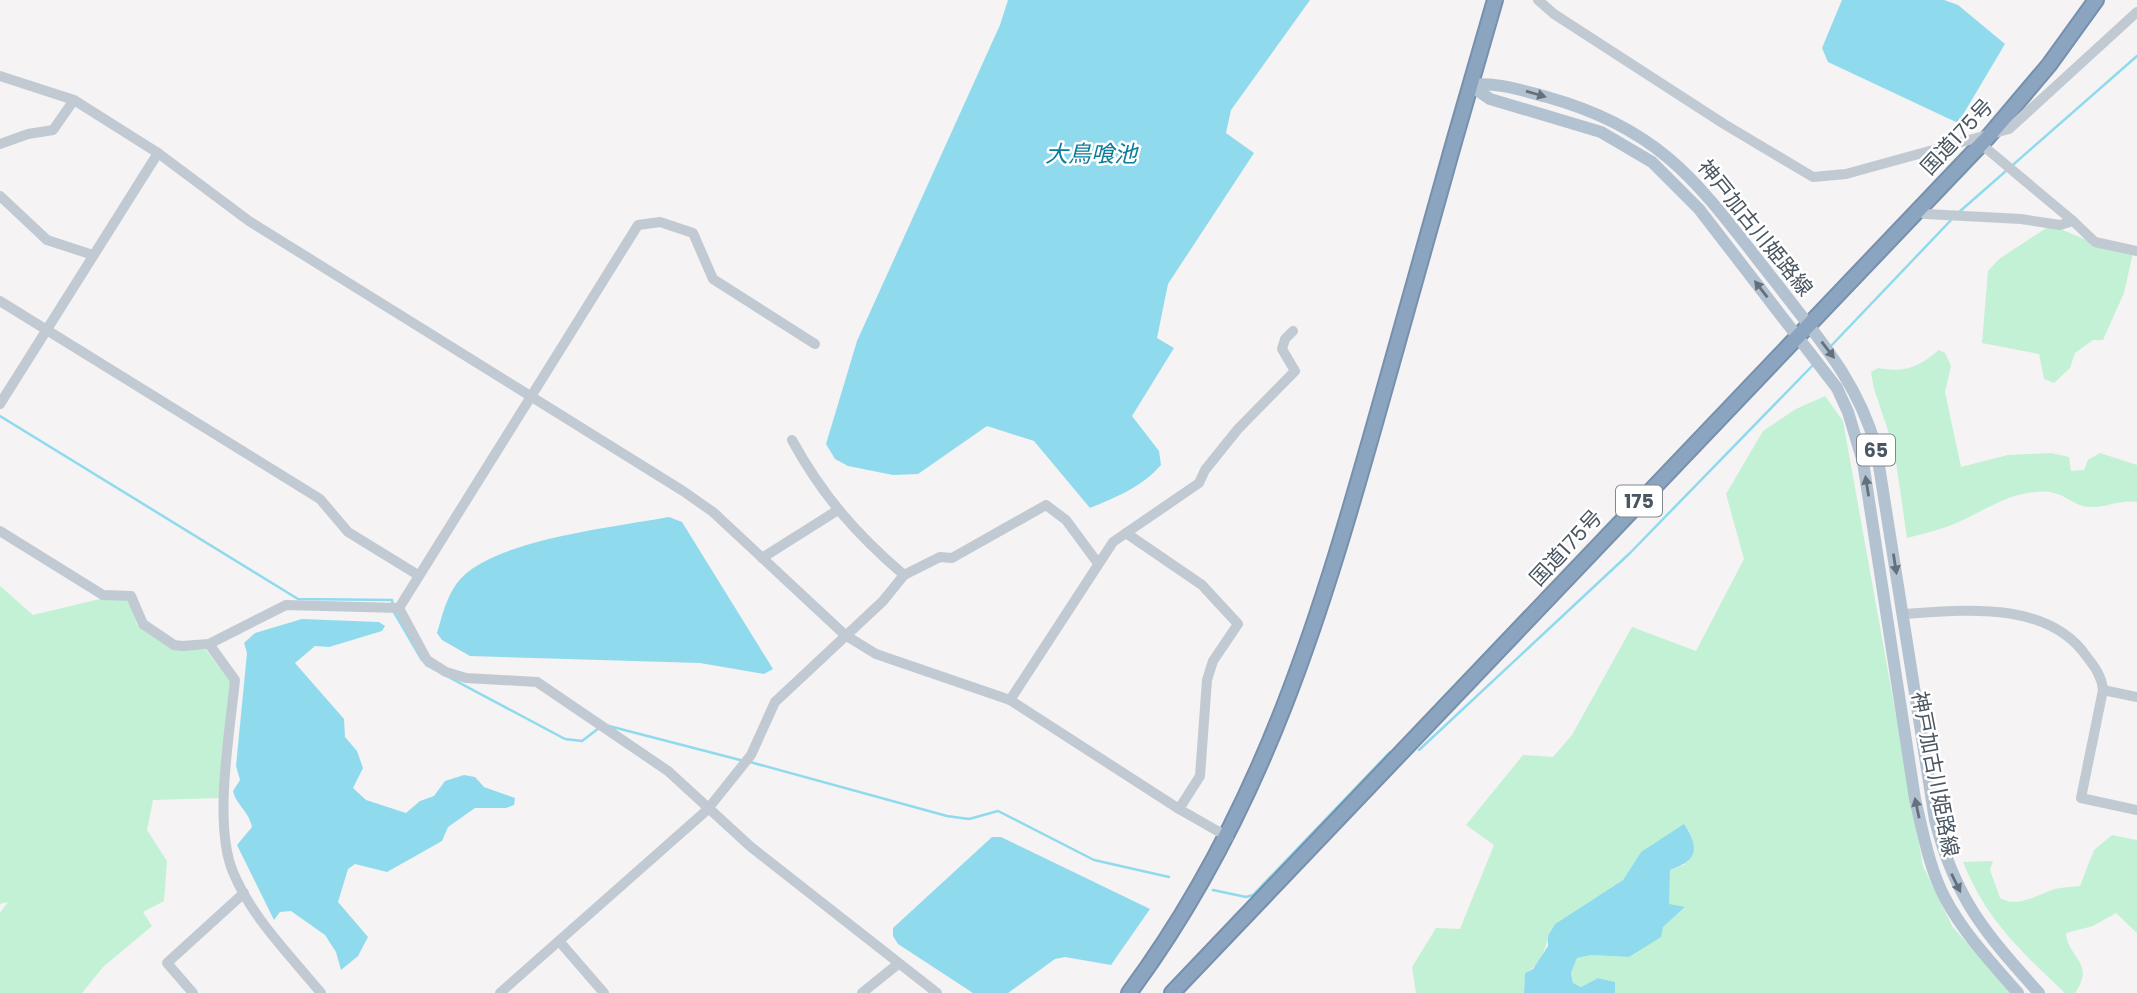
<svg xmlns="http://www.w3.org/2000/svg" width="2137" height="993" font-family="Poppins,'Noto Sans JP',sans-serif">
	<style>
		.green { fill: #c3f1d5 }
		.water { fill: #90daee }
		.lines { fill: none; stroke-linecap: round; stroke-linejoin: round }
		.stream { stroke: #90daee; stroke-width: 2.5 }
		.highway-casing { stroke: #7690ad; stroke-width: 18 }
		.minor { stroke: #c1cad2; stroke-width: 10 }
		.major { stroke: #b3c2d1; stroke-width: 12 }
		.highway { stroke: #8ba5c1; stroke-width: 14 }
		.oneway { fill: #64717d }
		.labels { text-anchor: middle; stroke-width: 5; stroke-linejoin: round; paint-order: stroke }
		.shield { fill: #fff; stroke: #808990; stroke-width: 2 }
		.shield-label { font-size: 19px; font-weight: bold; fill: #4a5661 }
		.street-label { font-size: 21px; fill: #4a5661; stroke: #fff }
		.water-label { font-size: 23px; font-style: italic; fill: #0c7c9b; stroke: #fff }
	</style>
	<rect width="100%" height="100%" fill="#f5f3f3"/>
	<g class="green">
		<path d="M2051 225 2091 242 2133 253 2124 293 2103 340H2093L2075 353 2070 368 2054 383 2044 379 2039 354 1982 343 1988 271 1999 259Z"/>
		<path d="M1939 350 1945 353 1951 366 1945 392 1961 467 2008 455 2051 453 2069 457 2071 471 2084 470 2088 460 2100 453 2137 465V502C2120 499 2106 508 2089 507 2074 506 2065 494 2050 492 2011 488 1983 513 1949 526 1935 531 1921 534 1907 538L1894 448 1874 389 1871 372 1878 368C1905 373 1919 367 1939 350Z"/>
		<path d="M1825 396 1843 421 1923 866 1952 926 2011 993H1615V982L1598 978 1581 987 1573 983 1571 973 1577 958 1591 955 1629 957 1684 908 1668 905 1670 870 1686 864 1641 852 1623 880 1555 924C1545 941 1545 963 1525 973L1524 993H1416L1412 967 1436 928 1460 929 1494 845 1466 825 1523 755 1553 757 1572 735 1632 627 1696 651 1744 559 1726 494 1763 431 1796 409Z"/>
		<path d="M0 586 33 615 100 599H129L137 625 173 650H206L232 683 220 798 153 800 147 830 167 861 164 901 143 912 152 926 103 967 82 993H0V913L8 902 0 904Z"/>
		<path d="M2112 835 2137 840V933L2116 913 2093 926 2066 933C2068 959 2096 962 2075 993H2065C2020 950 1987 921 1963 862L1993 861 1990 870 2000 898C2017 908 2035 896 2052 890 2061 887 2071 887 2080 886L2094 850Z"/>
	</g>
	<g class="water">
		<path d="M1008 0H1310L1231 110 1226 133 1254 153 1168 284 1157 338 1174 348 1132 416 1159 451 1161 465C1143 486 1115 498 1090 508L1034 441 987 426 918 474 893 475 848 466 835 459 826 444 857 341 1000 25Z"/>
		<path d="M1842 0H1944L1958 5 2005 44 1958 123 1828 62 1822 48Z"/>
		<path d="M669 517 682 522 773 669 764 674 700 663 470 656 442 640 437 633C442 616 446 598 457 583 488 540 616 527 669 517Z"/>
		<path d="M302 619 379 622 385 626 382 631 329 647 315 646 295 663 344 719 345 737 357 751 363 768 353 788 366 800 406 813 420 801 434 796 445 781 464 775 475 777 484 787 515 798 514 805 506 808H475L448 827 442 841 387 872 355 864 348 869 338 902 368 937 358 956 341 970 336 952 325 935 291 911 280 912 274 920 237 845 252 827C249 811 236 805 233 791L240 780 236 766 247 653 244 643 255 633Z"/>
		<path d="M1684 824C1700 849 1698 860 1670 870L1669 904 1685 907 1663 927 1661 937 1629 957 1591 955 1577 958 1571 973 1573 983 1581 987 1598 978 1615 982V993H1524L1525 973 1533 969 1548 946V936L1555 924 1623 880 1641 852Z"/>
		<path d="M992 837H1001L1150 909 1111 965 1065 957 1055 959 1008 993H973L898 944 893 936V928Z"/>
	</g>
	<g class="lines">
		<g class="stream">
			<path d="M1958 213 2137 56"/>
			<path d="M1830 347 1953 218"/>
			<path d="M0 416 298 599 392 600 393 605"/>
			<path d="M394 612 422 660"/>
			<path d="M426 665 565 739 582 741 599 728"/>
			<path d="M605 725 744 761"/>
			<path d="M1419 750 1630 553 1813 365"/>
			<path d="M750 762 947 816 969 819 998 811 1094 860 1169 877"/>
			<path d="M1213 890 1246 897 1253 895 1390 752"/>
		</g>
		<g class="highway-casing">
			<g id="highway">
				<path d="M1129 993C1265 810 1323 608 1384 391 1420 261 1457 130 1495 0"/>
				<path d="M1172 993 1988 137 2049 65 2096 0"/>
			</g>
		</g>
		<g class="minor">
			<path d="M1538 0 1554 14 1724 124 1813 177 1846 174 2009 129 2137 12"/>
			<path d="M0 76 74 100 158 153 249 221 683 491 713 512 845 635 876 654 1010 700 1179 809 1228 837"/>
			<path d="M0 144 28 134 53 130 74 100"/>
			<path d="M1981 144 2073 221"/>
			<path d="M0 196 47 240 93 255"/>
			<path d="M1916 210 1926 214 2021 219 2060 225 2073 221 2095 242 2137 251"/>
			<path d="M0 301 320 499 348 532 418 575"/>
			<path d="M0 404 158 153"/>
			<path d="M0 531 103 595 131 596 143 624 174 645 182 646 209 644 286 605 399 608"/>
			<path d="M1126 533 1202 585 1238 624 1213 661 1207 680 1200 776 1179 809"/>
			<path d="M762 558 838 510"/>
			<path d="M904 575 940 557 952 558 1046 505 1066 520 1097 562"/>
			<path d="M399 608 427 660 446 672 466 678 537 682 668 771 751 847 937 993"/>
			<path d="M399 608 638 225 660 222 693 233 713 279 815 344"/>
			<path d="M1903 614C1964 610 2048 600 2087 657 2095 667 2102 677 2103 690L2081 798 2137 810"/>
			<path d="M209 644 235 680C230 732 213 824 233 872 252 918 290 955 321 993"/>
			<path d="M2103 690 2137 697"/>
			<path d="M1010 700 1113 542 1199 483 1205 470 1238 429 1295 371 1282 349 1285 339 1293 331"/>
			<path d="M559 941 604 993"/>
			<path d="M193 993 167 963 244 893"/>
			<path d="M500 993 707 810 751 755 775 702 883 601 904 575C856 534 822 495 792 440"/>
			<path d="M862 993 898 964"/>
		</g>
		<g class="major">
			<path d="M1470 85C1498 82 1520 90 1547 97 1669 131 1703 191 1777 284 1818 338 1857 380 1876 447L1935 820C1955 899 1986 934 2039 993"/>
			<path d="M1470 85 1490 99 1601 132 1652 162 1699 209 1837 388 1848 412 1863 462 1915 799C1923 832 1929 868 1945 898 1964 934 1992 963 2018 993"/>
		</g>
		<use href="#highway" class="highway"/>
	</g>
	<defs><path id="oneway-solid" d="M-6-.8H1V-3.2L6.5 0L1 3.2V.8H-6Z" transform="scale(1.75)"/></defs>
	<g class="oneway">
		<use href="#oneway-solid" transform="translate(1536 94) rotate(16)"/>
		<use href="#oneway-solid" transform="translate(1761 289) rotate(-128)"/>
		<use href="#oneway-solid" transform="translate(1828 350) rotate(52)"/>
		<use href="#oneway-solid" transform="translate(1867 486) rotate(-99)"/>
		<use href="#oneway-solid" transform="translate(1895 564) rotate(81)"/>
		<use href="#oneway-solid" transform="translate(1917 808) rotate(-102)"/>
		<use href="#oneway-solid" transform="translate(1956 883) rotate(64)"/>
	</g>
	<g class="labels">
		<g class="shield">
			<rect x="1857" y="434.5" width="38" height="31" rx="5"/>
			<rect x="1616" y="485.5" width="46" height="31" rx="5"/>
		</g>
		<g class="shield-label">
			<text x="1876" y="457">65</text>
			<text x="1639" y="508">175</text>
		</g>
		<g class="street-label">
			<text transform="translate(1957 137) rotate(-47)" y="7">国道175号</text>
			<text transform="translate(1755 228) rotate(51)" y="7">神戸加古川姫路線</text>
			<text transform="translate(1566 548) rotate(-47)" y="7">国道175号</text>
			<text transform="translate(1935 774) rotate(79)" y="7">神戸加古川姫路線</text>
		</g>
		<g class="water-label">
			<text x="1091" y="162">大鳥喰池</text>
		</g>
	</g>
</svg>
